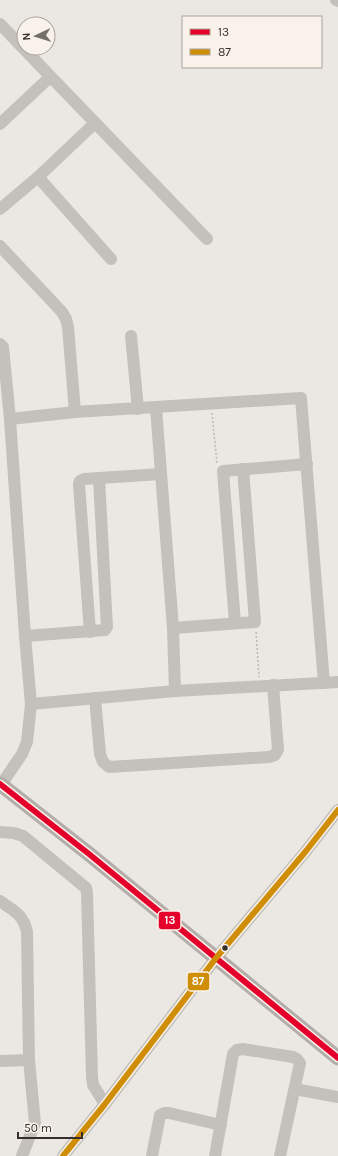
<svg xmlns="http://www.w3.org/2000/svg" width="338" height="1156" font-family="Karla,sans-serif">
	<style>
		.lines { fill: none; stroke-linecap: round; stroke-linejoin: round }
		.path { stroke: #bdb8b4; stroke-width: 1.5; stroke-dasharray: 2 2; stroke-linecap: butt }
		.minor { stroke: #c4c0bb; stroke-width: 12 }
		.major { stroke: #b3aeaa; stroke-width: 15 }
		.bus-1-casing { stroke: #f8f2ea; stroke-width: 9 }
		.bus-2-casing { stroke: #f8f2ea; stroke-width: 9 }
		.bus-1 { stroke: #e4002b; stroke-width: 6 }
		.bus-2 { stroke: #d08e08; stroke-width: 6 }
		.bus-dot { fill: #352e2a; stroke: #f8f2ea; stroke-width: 1.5 }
		.line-badge { stroke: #f8f2ea; stroke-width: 1.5 }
		.badge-label { font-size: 11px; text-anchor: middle; font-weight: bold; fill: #fff }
	</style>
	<rect width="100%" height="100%" fill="#ebe7e2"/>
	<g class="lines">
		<g class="path">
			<path d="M212 413 217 463"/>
			<path d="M256 632 259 677"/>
		</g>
		<g class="minor">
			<path d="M336 0 338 1"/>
			<path d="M0 24 207 239"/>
			<path d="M0 124 50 77"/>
			<path d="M38 177 111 259"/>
			<path d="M0 209 38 177 95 123"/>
			<path d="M0 246 62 312 66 319 68 327 75 412"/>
			<path d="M131 336 138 409"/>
			<path d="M0 344 3 347 10 419 25 636 31 704 27 742 22 754 1 785"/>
			<path d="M156 408 173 628 175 691"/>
			<path d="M10 419 75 412 301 398 324 683"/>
			<path d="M235 623 223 471 307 464"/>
			<path d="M173 628 255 622 243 469"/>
			<path d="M90 632 79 484 80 481 84 479 161 474"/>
			<path d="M25 636 105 630 107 627 99 478"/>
			<path d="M95 698 100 754 103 762 109 767 269 757 275 755 278 750 273 685"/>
			<path d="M31 704 175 691 338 682"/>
			<path d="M0 832 14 833 23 836 86 888 87 893 92 1077 93 1085 105 1104"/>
			<path d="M0 901C13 910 24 915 27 932L29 1060 35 1123 22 1156"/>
			<path d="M0 1061 29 1060"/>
			<path d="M295 1089 338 1097"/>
			<path d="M63 1156 105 1104 216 958 306 851 338 810"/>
			<path d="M152 1156 160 1115 164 1113H169L221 1125"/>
			<path d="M215 1156 233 1054 237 1050 243 1049 293 1057 297 1059 300 1063 280 1156"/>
		</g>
		<path class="major" d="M0 784 89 854 338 1058"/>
		<g class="bus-1-casing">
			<path id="bus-1" d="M0 784 89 854 338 1058"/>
		</g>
		<g class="bus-2-casing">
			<path id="bus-2" d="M63 1156 105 1104 216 958 306 851 338 810"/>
		</g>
		<use href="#bus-1" class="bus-1"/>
		<use href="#bus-2" class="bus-2"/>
	</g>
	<circle class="bus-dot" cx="225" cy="948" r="3.5"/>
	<g class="line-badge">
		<rect x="158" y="911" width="23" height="19" rx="4" fill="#e4002b"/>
		<rect x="187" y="972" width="23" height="19" rx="4" fill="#d08e08"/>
	</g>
	<g class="badge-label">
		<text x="170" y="924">13</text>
		<text x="198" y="985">87</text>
	</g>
	<rect x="182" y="16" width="140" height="52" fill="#f8f2ea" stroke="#aaa49d"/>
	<rect x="190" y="29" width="20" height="6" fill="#e4002b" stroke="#aaa49d"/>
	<text x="218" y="36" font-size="12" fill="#352e2a">13</text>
	<rect x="190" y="49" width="20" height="6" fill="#d08e08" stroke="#aaa49d"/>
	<text x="218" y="56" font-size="12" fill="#352e2a">87</text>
	<g transform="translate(36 36) rotate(266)"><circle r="19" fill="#f8f2ea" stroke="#aaa49d"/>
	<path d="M0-3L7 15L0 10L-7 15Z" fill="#756f6a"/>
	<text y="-6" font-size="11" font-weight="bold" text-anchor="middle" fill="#352e2a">N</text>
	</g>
	<path d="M18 1132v6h64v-6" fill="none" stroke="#352e2a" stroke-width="2"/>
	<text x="24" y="1132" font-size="12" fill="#352e2a" stroke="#f8f2ea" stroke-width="3" paint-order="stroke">50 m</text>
</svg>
